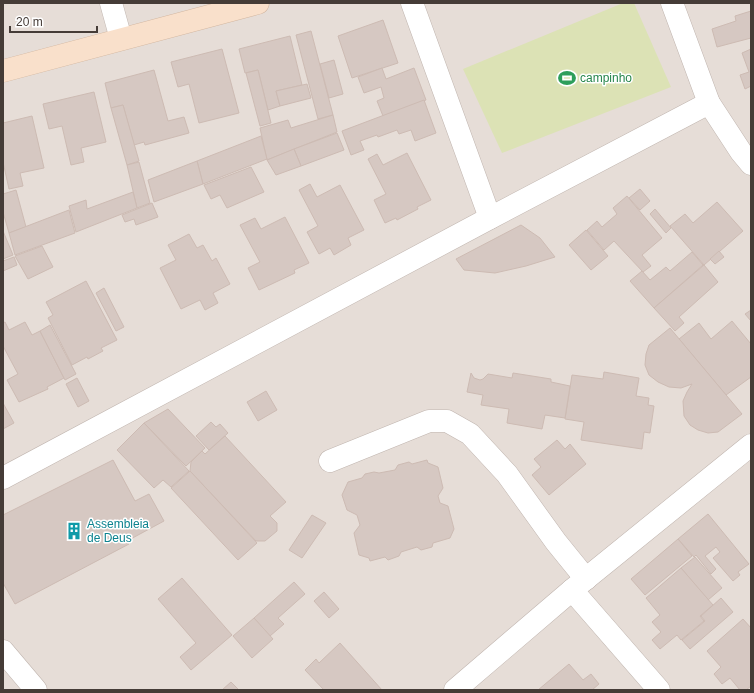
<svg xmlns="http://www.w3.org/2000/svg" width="754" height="693" font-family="Arial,sans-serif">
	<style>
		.residential { fill: #e6ddd7 }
		.green { fill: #dce2b5 }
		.building { fill: #d6c8c2; stroke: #cdbbb3 }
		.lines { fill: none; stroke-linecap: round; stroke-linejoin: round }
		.street-casing { stroke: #c0b5af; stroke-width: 23 }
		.secondary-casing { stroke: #d0b49e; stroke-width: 23 }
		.street { stroke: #fff; stroke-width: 22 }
		.secondary { stroke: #f9e0cb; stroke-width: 22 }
		.labels { text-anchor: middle; stroke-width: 3; stroke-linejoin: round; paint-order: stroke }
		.leisure-label { font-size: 12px; fill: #27864d; stroke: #fff; text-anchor: start }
		.culture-label { font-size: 12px; fill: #0d838f; stroke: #fff; text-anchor: start }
	</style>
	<rect width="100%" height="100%" fill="#f2ece8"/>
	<rect class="residential" x="3" y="3" width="748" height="687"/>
	<path class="green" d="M623 3H634L671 87 502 153 463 69Z"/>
	<g class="building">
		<path d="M751 11V38L717 47 712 29 736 21 735 16Z"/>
		<path d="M383 20 398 63 352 78 338 36Z"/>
		<path d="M311 31 333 115 318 119 296 35Z"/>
		<path d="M290 36 302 85 276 91 280 106 268 110 258 70 245 73 239 49Z"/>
		<path d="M222 49 239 113 199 123 189 84 178 87 171 62Z"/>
		<path d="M751 49V86L745 89 740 75 749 72 742 53Z"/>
		<path d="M334 60 343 94 329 98 320 64Z"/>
		<path d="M382 68 386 79 414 68 426 100 383 116 377 101 384 98 381 87 364 93 358 77Z"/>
		<path d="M154 70 168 121 184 117 189 133 145 145 144 142 134 145 123 105 111 108 105 83Z"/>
		<path d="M258 70 271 123 260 126 246 73Z"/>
		<path d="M307 84 311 98 280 106 276 91Z"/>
		<path d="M94 92 106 142 81 148 84 162 71 165 62 126 49 129 43 104Z"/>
		<path d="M424 100 436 133 415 141 411 130 399 134 397 130 378 137 377 135 360 141 364 150 351 155 342 131Z"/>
		<path d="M123 105 139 161 127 165 111 108Z"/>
		<path d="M333 115 337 132 267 160 260 128 288 120 291 128Z"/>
		<path d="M32 116 44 168 20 173 23 186 9 189 3 162V123Z"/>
		<path d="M337 133 344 150 301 166 294 149Z"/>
		<path d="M261 136 267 159 203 184 197 161Z"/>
		<path d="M294 149 301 166 276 175 267 160Z"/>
		<path d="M407 153 431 200 417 207 418 209 397 220 396 218 385 223 374 200 386 194 368 159 377 154 383 165Z"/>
		<path d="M197 161 203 184 154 202 148 180Z"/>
		<path d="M139 162 150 203 137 208 127 165Z"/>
		<path d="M251 167 264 192 227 208 220 195 211 199 204 185Z"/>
		<path d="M310 184 317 197 340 185 364 230 348 238 351 245 334 255 330 248 319 254 307 232 318 226 299 190Z"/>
		<path d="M640 189 650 201 640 210 629 198Z"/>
		<path d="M16 190 26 227 9 233 3 212V194Z"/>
		<path d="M133 192 137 208 76 232 69 206 86 200 87 209Z"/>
		<path d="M627 196 662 238 642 255 651 266 643 272 614 241 604 250 587 230 597 221 602 227 617 214 613 208Z"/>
		<path d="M717 202 743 231 704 265 670 226 685 214 693 223Z"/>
		<path d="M152 203 158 217 136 225 134 219 125 222 122 215Z"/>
		<path d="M655 209 671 228 666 233 650 214Z"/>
		<path d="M69 210 75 233 15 255 9 233Z"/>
		<path d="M285 217 309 263 294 270 295 273 259 290 248 268 260 262 240 225 255 218 261 229Z"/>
		<path d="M521 225 540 238 555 257 526 266 495 273 464 270 456 259Z"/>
		<path d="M586 230 608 256 591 270 569 245Z"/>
		<path d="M3 231 13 255 3 259Z"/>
		<path d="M189 234 197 248 203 245 212 261 216 258 230 284 213 293 218 303 205 310 200 300 181 309 160 268 176 260 168 245Z"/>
		<path d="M42 246 53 267 28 279 15 256Z"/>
		<path d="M719 251 724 257 715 264 710 259Z"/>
		<path d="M692 252 703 265 654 308 630 281 642 271 650 280 666 267 670 271Z"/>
		<path d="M14 257 17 265 3 271V261Z"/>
		<path d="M704 265 718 282 679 317 684 323 675 331 654 308Z"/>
		<path d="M86 281 117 340 101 348 103 351 88 359 87 357 72 365 48 318 53 315 46 302Z"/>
		<path d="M104 288 124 327 116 331 96 293Z"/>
		<path d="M751 310V321L745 314Z"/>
		<path d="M732 321 751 344V377L726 395 679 339 699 323 711 339Z"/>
		<path d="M5 322 9 330 25 322 32 335 40 331 64 378 47 387 48 389 19 402 7 380 18 374 3 346V323Z"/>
		<path d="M50 325 76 374 65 380 40 331Z"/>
		<path d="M670 328 742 414 718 432 708 433 698 430 690 425 684 416 683 401 687 392 692 384 681 388 669 387 658 382 649 375 645 365 646 354 649 345Z"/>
		<path d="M604 372 639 378 636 396 649 398 648 405 654 406 650 433 644 432 642 449 581 440 584 422 565 419 572 375 603 379Z"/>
		<path d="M471 373 474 378 480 380 483 379 488 374 512 378 513 373 551 379V382L570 386 565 418 545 415 542 429 507 423 509 409 481 405 483 395 467 392Z"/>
		<path d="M77 378 89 401 78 407 66 384Z"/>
		<path d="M266 391 277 410 258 421 247 402Z"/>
		<path d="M3 403 14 423 3 429Z"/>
		<path d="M168 409 205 448 186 466 144 423Z"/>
		<path d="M211 422 216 427 220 424 228 433 209 450 196 436Z"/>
		<path d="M144 423 189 471 171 487 163 480 154 488 117 450Z"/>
		<path d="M225 436 286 502 270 516 277 523V531L265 541H256L190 471 191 462 202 451 205 454Z"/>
		<path d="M557 440 565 449 570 444 586 464 549 495 532 475 541 467 534 459Z"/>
		<path d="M113 460 135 501 149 494 164 521 127 541 129 544 15 604 3 583V515Z"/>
		<path d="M427 460 428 463 438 467 443 488 438 496 440 503 448 506 454 529 450 538 433 543 432 547 421 550 417 547 401 552 399 556 388 560 385 557 370 561 369 558 359 555 354 533 360 525 357 515 347 510 342 495 348 482 362 478 365 474 374 472 379 473 395 470 398 465 409 462 412 464Z"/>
		<path d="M190 471 257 543 238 560 171 488Z"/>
		<path d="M708 514 749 564 738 572 740 575 733 581 713 558 720 552 716 547 705 556 716 569 711 574 696 555 694 557 678 539Z"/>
		<path d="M312 515 326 523 302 558 289 550Z"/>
		<path d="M678 539 692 556 645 595 631 579Z"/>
		<path d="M695 557 722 588 708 600 681 568Z"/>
		<path d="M681 568 713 605 700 616 704 621 681 640 677 635 660 649 652 640 661 632 652 622 660 615 646 598Z"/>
		<path d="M182 578 232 635 191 670 180 657 196 643 158 599Z"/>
		<path d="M294 582 305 594 278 618 284 624 270 636 254 618Z"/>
		<path d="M324 592 339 609 329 618 314 601Z"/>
		<path d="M721 598 733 612 690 649 682 640 705 621 701 616Z"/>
		<path d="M254 618 273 639 252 658 233 636Z"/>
		<path d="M743 619 751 628V686L746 690H740L730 678 722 684 714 674 721 667 707 651Z"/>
		<path d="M340 643 382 690H324L305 670 316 659 319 663Z"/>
		<path d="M569 664 583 680 591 674 599 684 592 690H538Z"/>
		<path d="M231 682 239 690H222Z"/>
	</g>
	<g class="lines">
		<g class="street-casing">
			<g id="street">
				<path d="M111 3 121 39"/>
				<path d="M412 3 490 218"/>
				<path d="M672 3 709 103 741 152 751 164"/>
				<path d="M330 461 429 421H447L470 434 507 474 556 542 586 579"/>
				<path d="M3 478 490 218 709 103"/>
				<path d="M572 590 659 690"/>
				<path d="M3 651 36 690"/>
				<path d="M455 690 572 590 751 445"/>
			</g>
		</g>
		<g class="secondary-casing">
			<path id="secondary" d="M3 71 258 3"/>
		</g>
		<use href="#street" class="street"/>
		<use href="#secondary" class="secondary"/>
	</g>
	<defs>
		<g id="stadium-bare" transform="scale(1.38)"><path d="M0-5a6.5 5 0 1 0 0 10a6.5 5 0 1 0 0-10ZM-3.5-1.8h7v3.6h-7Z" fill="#2e9e5b" stroke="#fff" stroke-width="2.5" paint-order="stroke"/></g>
		<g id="building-bare" transform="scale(1.38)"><path d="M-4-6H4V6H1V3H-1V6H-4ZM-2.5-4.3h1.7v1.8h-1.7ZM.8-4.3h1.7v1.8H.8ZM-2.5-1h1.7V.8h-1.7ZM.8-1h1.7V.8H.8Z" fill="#0f9aa8" stroke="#fff" stroke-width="2.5" paint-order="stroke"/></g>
	</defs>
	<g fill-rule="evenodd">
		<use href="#stadium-bare" x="567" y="78"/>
		<use href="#building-bare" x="74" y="531"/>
	</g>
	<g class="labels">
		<g class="leisure-label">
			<text x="580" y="82">campinho</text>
		</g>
		<g class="culture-label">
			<text x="87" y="528">Assembleia<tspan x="87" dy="14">de Deus</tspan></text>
		</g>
	</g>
	<rect width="754" height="693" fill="none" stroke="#453c37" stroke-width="8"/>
	<path d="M10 26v6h87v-6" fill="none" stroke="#453c37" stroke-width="2"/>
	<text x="16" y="26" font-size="12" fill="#453c37" stroke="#ffffff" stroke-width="3" paint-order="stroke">20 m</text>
</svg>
